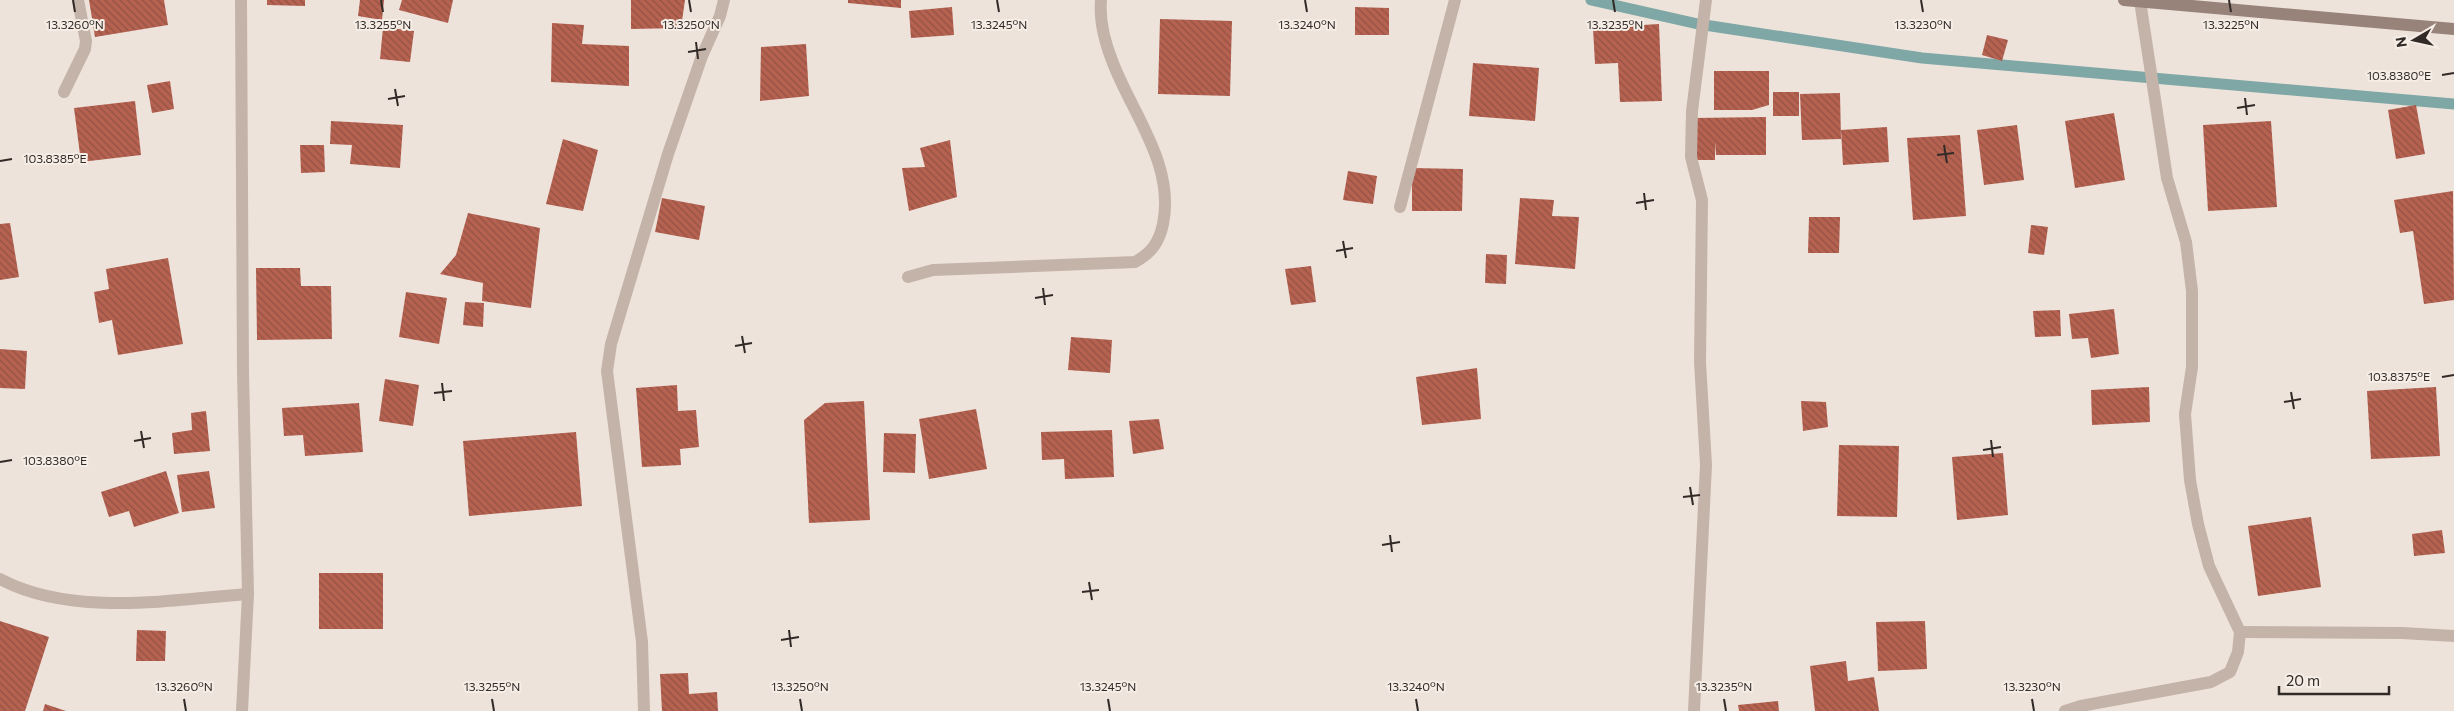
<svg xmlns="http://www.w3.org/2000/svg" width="2454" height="711" font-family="Commissioner,sans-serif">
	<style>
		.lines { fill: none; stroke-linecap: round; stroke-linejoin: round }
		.stream { stroke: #7ea7a6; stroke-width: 11 }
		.building { fill: url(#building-back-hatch) }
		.minor { stroke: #c4b3a8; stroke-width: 12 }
		.secondary { stroke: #97837a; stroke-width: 12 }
		.ticks { fill: none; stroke: #322a27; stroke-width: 2 }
		.ticks-label { font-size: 12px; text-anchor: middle; fill: #322a27; stroke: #f6eee6; stroke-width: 4; stroke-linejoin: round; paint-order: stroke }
	</style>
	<defs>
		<pattern id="building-back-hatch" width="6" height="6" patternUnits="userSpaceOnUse" patternTransform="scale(1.25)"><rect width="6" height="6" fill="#b56251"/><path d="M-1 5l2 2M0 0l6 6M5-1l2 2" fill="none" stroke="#945143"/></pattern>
	</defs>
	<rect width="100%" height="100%" fill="#eee3db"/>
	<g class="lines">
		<path class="stream" d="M1591 0 1698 24 1922 58 2454 104"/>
	</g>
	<g class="building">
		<path d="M89 0H164L168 25 95 37Z"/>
		<path d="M267 0H305V6L267 5Z"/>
		<path d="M360 0H384L382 20 358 16Z"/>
		<path d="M402 0H453L448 23 399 10Z"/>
		<path d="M631 0H685L681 28 631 29Z"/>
		<path d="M848 0H901V8L848 3Z"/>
		<path d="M952 7 954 35 911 38 909 11Z"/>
		<path d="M1355 7 1389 8V35H1355Z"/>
		<path d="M1160 19 1232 21 1230 96 1158 94Z"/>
		<path d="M552 23 584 25 582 44 629 46V86L551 82Z"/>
		<path d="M1659 24 1662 101 1620 102 1618 63 1595 64 1593 28Z"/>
		<path d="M383 27 414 31 410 62 380 59Z"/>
		<path d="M1987 35 2008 40 2002 61 1982 55Z"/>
		<path d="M806 44 809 96 760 101 761 47Z"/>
		<path d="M1473 63 1539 68 1535 121 1469 116Z"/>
		<path d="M1714 71H1769V105L1752 110H1714Z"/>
		<path d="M170 81 174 109 152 113 147 85Z"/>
		<rect x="1773" y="92" width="26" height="24"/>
		<path d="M1840 93 1841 139 1802 140 1800 94Z"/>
		<path d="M135 101 141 155 81 162 74 108Z"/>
		<path d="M2416 105 2425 154 2396 159 2388 110Z"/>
		<path d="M2114 113 2125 180 2075 188 2065 121Z"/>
		<path d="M1766 117V155H1716L1715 142V160H1693V118Z"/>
		<path d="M331 121 403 125 400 168 350 164 352 145 330 144Z"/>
		<path d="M2271 121 2277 207 2208 211 2203 125Z"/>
		<path d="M2017 125 2024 180 1984 185 1977 130Z"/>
		<path d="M1887 127 1889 162 1843 165 1841 130Z"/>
		<path d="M1960 135 1966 216 1913 220 1907 138Z"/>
		<path d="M563 139 598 150 583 211 546 204Z"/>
		<path d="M950 140 957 197 909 211 902 168 925 167 920 148Z"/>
		<path d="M300 145H324L325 172 301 173Z"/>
		<path d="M1412 168 1463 169 1462 211H1412Z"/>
		<path d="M1348 171 1377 176 1373 204 1343 200Z"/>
		<path d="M2453 191 2454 300 2424 304 2413 231 2400 233 2394 200Z"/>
		<path d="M662 198 705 206 699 240 655 232Z"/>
		<path d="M1520 198 1554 200 1552 216 1579 217 1575 269 1515 264Z"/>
		<path d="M468 213 540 228 531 308 482 301 483 283 440 274 456 255Z"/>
		<path d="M1809 217H1840L1839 253H1808Z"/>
		<path d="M10 223 19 277 0 280V224Z"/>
		<path d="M2031 225 2048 227 2044 255 2028 253Z"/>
		<path d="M1486 254 1507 255 1506 284 1485 283Z"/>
		<path d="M168 258 183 344 118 355 112 320 99 323 94 292 109 289 106 269Z"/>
		<path d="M1311 266 1316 302 1291 305 1285 269Z"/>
		<path d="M256 268H300L301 286H331L332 339 257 340Z"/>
		<path d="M406 292 447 298 439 344 399 337Z"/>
		<path d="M465 302 484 303 483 327 463 325Z"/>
		<path d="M2114 309 2119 354 2091 358 2088 338 2072 339 2069 314Z"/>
		<path d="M2060 310 2061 336 2035 337 2033 311Z"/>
		<path d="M1071 337 1112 340 1110 373 1068 370Z"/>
		<path d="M0 349 27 351 25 389 0 388Z"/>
		<path d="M1477 368 1481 419 1422 425 1416 377Z"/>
		<path d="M385 379 419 385 413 426 379 421Z"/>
		<path d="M677 385 678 411 696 410 699 447 680 449 681 465 642 467 636 388Z"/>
		<path d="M2149 387 2150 422 2092 425 2091 390Z"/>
		<path d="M2436 387 2440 456 2371 459 2367 391Z"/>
		<path d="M864 401 870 520 809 523 804 420 825 403Z"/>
		<path d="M1801 401 1826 402 1828 427 1803 431Z"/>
		<path d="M359 403 363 452 305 456 303 435 284 436 282 408Z"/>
		<path d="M976 409 987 469 929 479 919 419Z"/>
		<path d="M206 411 210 451 174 454 172 433 192 430 191 413Z"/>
		<path d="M1159 419 1164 449 1133 454 1129 421Z"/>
		<path d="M1112 430 1114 477 1065 479 1064 459 1042 460 1041 432Z"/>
		<path d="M576 432 582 506 469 516 463 441Z"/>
		<path d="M884 433 916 434 915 473 883 472Z"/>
		<path d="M1839 445 1899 446 1897 517 1837 516Z"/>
		<path d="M2003 453 2008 515 1957 520 1952 457Z"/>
		<path d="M166 471 179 513 134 527 129 511 109 517 101 492Z"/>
		<path d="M209 471 215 508 182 512 177 475Z"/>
		<path d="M2311 517 2321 587 2258 596 2248 526Z"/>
		<path d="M2442 530 2445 553 2414 556 2412 534Z"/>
		<rect x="319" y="573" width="64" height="56"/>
		<path d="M0 621 49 637 25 711H0Z"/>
		<path d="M1925 621 1927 669 1878 671 1876 622Z"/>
		<path d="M137 630 166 631 165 661H136Z"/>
		<path d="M1846 661 1848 681 1874 677 1879 711H1815L1810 666Z"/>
		<path d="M688 673 689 694 717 692 718 711H662L660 674Z"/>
		<path d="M1778 701 1779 711H1739L1738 705Z"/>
		<path d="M45 704 66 711H43Z"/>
	</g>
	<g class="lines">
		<g class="minor">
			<path d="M241 0 243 372 248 594 242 711"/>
			<path d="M64 92 85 49 86 41 78 0"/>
			<path d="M1400 207 1455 0"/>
			<path d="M908 277 933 270 1135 262C1151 253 1159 243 1163 224 1175 165 1133 115 1113 63 1105 43 1099 22 1101 0"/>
			<path d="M0 579C71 617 171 600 248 594"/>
			<path d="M2240 632 2402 633 2454 636"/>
			<path d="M644 711 642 642 607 371 611 344 668 154 702 56 720 16 724 0"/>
			<path d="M1694 711 1706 465 1700 362 1702 200 1691 157 1692 111 1706 0"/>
			<path d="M2065 711 2081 706 2211 682 2230 672 2238 652 2240 632 2209 566 2198 524 2190 480 2185 414 2192 367V291L2186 242 2167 178 2140 1"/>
		</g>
		<path class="secondary" d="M2124 0 2454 29"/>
	</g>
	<path class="ticks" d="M73 0 75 12M381 0 383 12M689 0 691 12M997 0 999 12M1305 0 1307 12M1613 0 1615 12M1921 0 1923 12M2229 0 2231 12M696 42 698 59M688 52 706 49M2442 75 2454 73M395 89 398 106M2245 98 2247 115M388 99 405 96M2237 108 2255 105M1944 145 1947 163M1937 155 1954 153M0 161 12 159M1644 193 1646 210M1636 203 1654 200M1343 241 1346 258M1336 251 1353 248M1043 288 1045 305M1035 298 1053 295M742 336 745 353M735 346 752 343M2442 377 2454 375M442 383 444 401M2291 392 2294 409M434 393 452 391M2284 402 2301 399M141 431 144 448M1991 440 1993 457M134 441 151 438M1983 450 2001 447M0 462 12 460M1690 487 1693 505M1683 497 1700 495M1390 535 1392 552M1382 545 1400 542M1089 582 1092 600M1082 592 1099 590M789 630 791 647M781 640 799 637M184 699 186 711M492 699 494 711M800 699 802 711M1108 699 1110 711M1416 699 1418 711M1724 699 1726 711M2032 699 2034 711"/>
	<g class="ticks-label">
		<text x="75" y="29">13.3260°N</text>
		<text x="383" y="29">13.3255°N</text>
		<text x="691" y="29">13.3250°N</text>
		<text x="999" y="29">13.3245°N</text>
		<text x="1307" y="29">13.3240°N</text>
		<text x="1615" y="29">13.3235°N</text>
		<text x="1923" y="29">13.3230°N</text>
		<text x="2231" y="29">13.3225°N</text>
		<text x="2399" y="80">103.8380°E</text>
		<text x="55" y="163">103.8385°E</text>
		<text x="2399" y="381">103.8375°E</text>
		<text x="55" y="465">103.8380°E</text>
		<text x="184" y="691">13.3260°N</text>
		<text x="492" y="691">13.3255°N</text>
		<text x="800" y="691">13.3250°N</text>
		<text x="1108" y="691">13.3245°N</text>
		<text x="1416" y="691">13.3240°N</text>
		<text x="1724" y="691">13.3235°N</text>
		<text x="2032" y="691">13.3230°N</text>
	</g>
	<g transform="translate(2414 40) rotate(261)" stroke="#f6eee6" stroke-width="4" paint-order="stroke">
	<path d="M0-4L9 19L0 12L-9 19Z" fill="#322a27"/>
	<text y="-8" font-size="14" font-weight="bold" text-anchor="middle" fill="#322a27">N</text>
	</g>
	<path d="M2279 686v8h110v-8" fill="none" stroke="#322a27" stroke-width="2.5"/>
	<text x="2286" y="686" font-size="15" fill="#322a27" stroke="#f6eee6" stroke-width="4" paint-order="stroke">20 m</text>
</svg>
